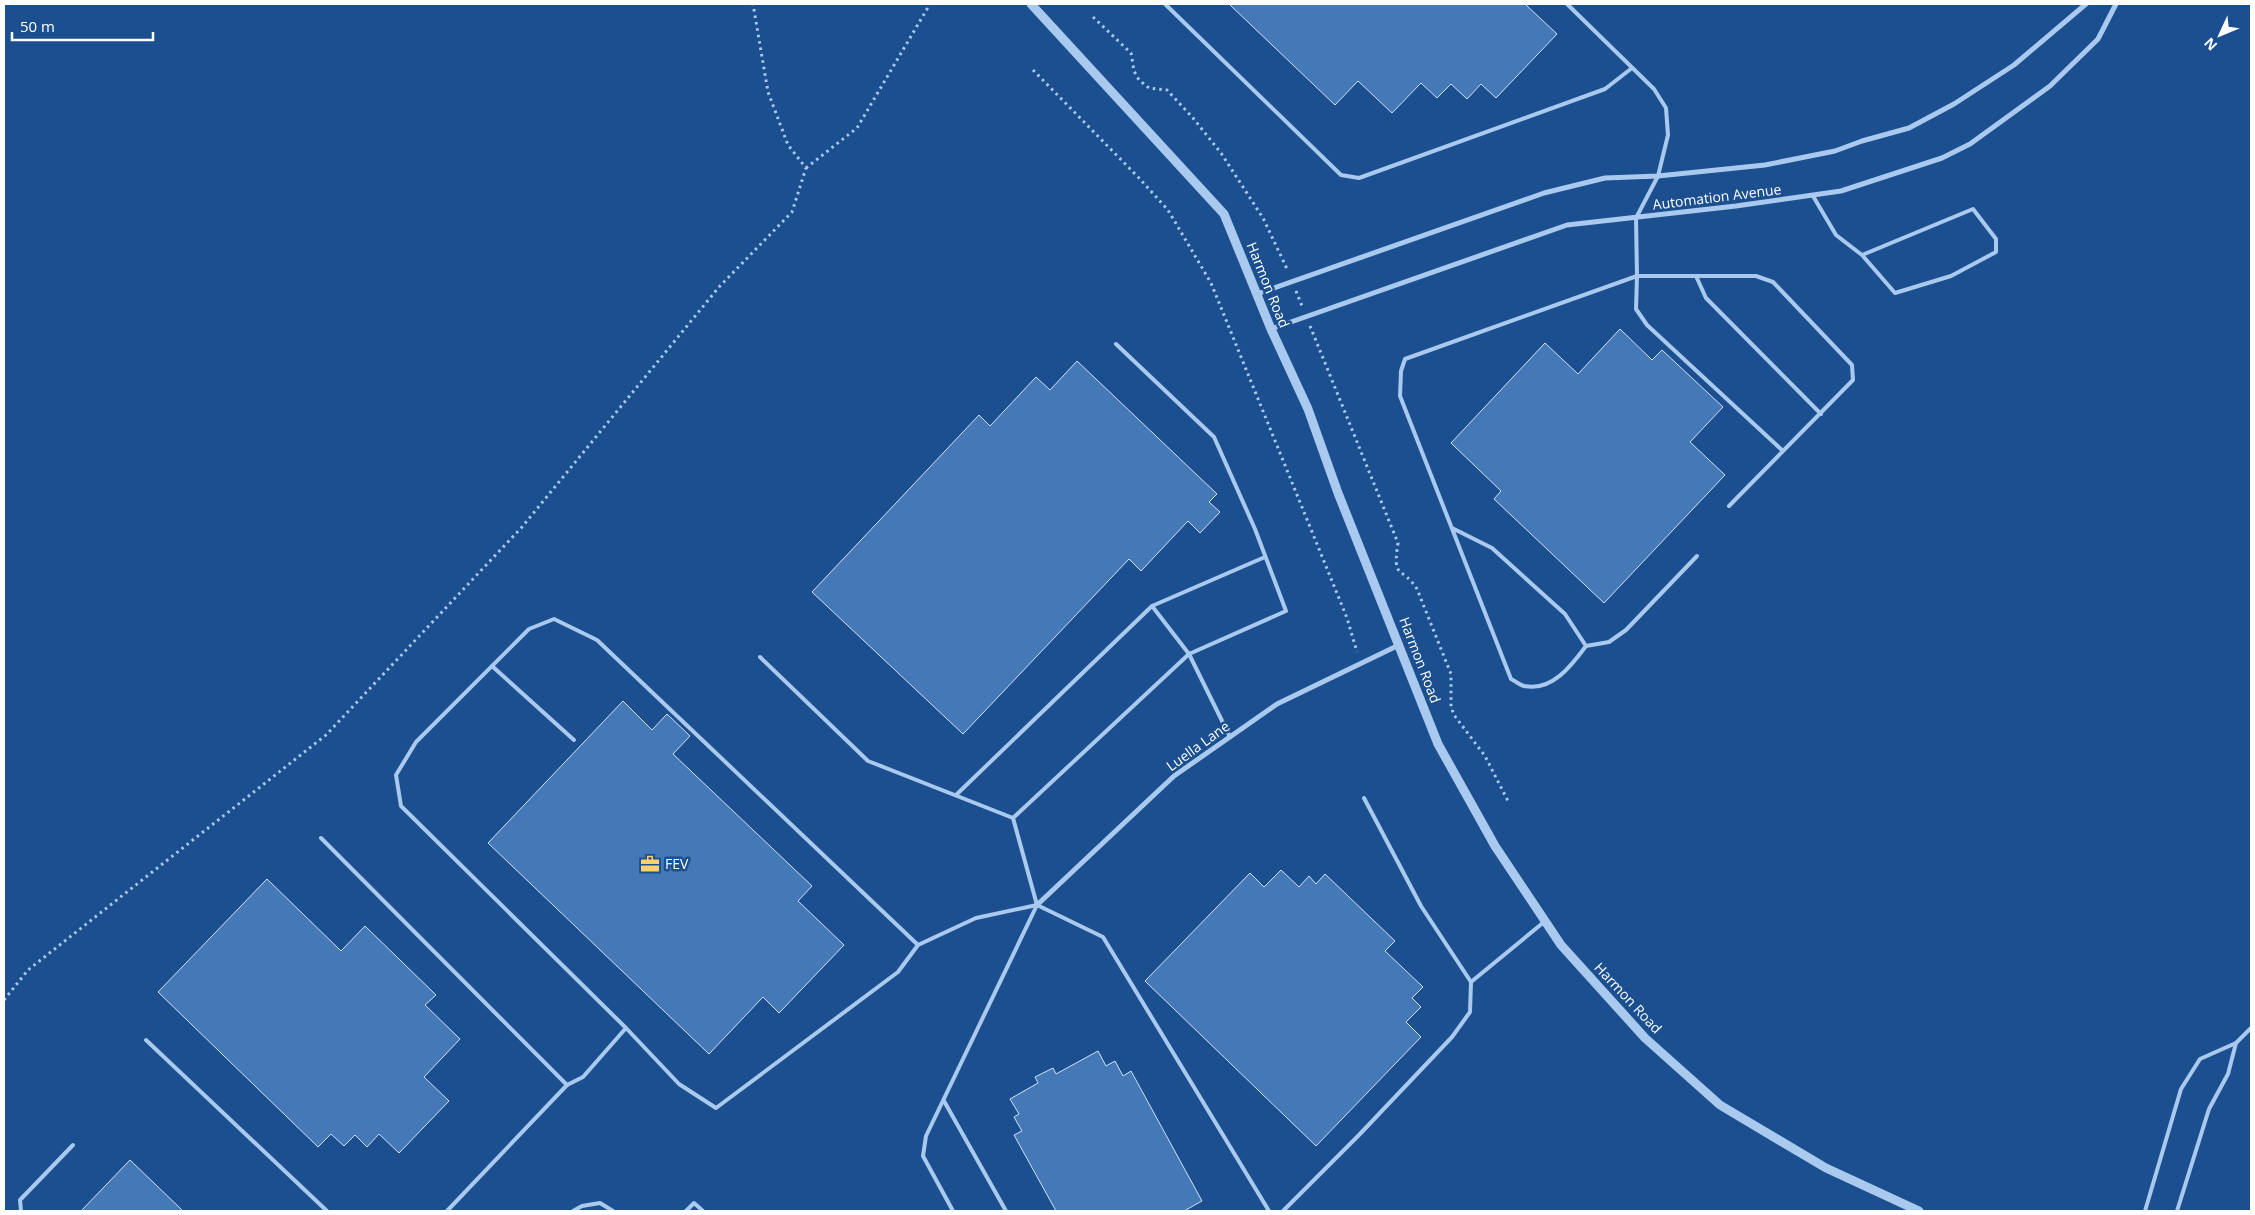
<svg xmlns="http://www.w3.org/2000/svg" width="2255" height="1215" font-family="'Open Sans',sans-serif">
	<style>
		.building { fill: #4478b7; stroke: #cfe3fa }
		.lines { fill: none; stroke-linecap: round; stroke-linejoin: round }
		.path { stroke: #a9c9ee; stroke-width: 3; stroke-dasharray: 2.5 4; stroke-linecap: butt }
		.service { stroke: #a9c9ee; stroke-width: 4 }
		.minor { stroke: #a9c9ee; stroke-width: 5 }
		.tertiary { stroke: #a9c9ee; stroke-width: 9 }
		.labels { text-anchor: middle; stroke-width: 5; stroke-linejoin: round; paint-order: stroke }
		.street-label { font-size: 14px; fill: #fff; stroke: #1b4f8f }
		.poi-label { font-size: 14px; fill: #fff; stroke: #1b4f8f; text-anchor: start }
	</style>
	<rect width="100%" height="100%" fill="#1b4f8f"/>
	<g class="building">
		<path d="M1229 4H1525L1557 34 1496 98 1481 84 1467 99 1451 84 1437 98 1421 83 1392 113 1358 81 1335 105Z"/>
		<path d="M1620 329 1652 360 1662 350 1723 407 1690 442 1725 475 1604 603 1494 499 1501 491 1451 443 1545 343 1578 374Z"/>
		<path d="M1077 361 1217 494 1209 502 1220 512 1200 533 1188 521 1141 571 1129 559 963 734 812 592 979 415 990 426 1036 377 1050 390Z"/>
		<path d="M623 701 652 730 667 714 690 736 673 754 812 886 798 901 844 945 779 1013 763 997 709 1054 488 843Z"/>
		<path d="M1281 870 1299 887 1309 876 1316 884 1325 874 1395 941 1385 951 1423 987 1412 998 1421 1007 1406 1022 1421 1037 1316 1146 1145 981 1250 873 1264 887Z"/>
		<path d="M267 879 341 951 365 926 436 995 425 1005 460 1039 424 1077 449 1101 399 1153 379 1134 367 1147 355 1135 344 1146 331 1134 318 1147 158 992Z"/>
		<path d="M1098 1051 1106 1066 1115 1061 1123 1076 1131 1071 1202 1201 1184 1211H1056L1014 1135 1022 1131 1014 1117 1019 1114 1010 1099 1038 1083 1035 1077 1053 1068 1056 1074Z"/>
		<path d="M130 1160 183 1211H81Z"/>
	</g>
	<g class="lines">
		<g class="path">
			<path d="M1093 17 1131 53 1134 71 1139 80 1149 88 1167 90 1193 118 1221 153 1263 218 1288 271"/>
			<path d="M1033 70 1139 178 1168 210 1211 283 1347 618 1357 652"/>
			<path d="M806 168 857 128 930 4"/>
			<path d="M1296 291 1302 306"/>
			<path d="M1310 326 1398 543C1392 581 1402 565 1417 589L1451 674V707L1454 715 1485 756 1509 803"/>
			<path d="M4 1000 28 970 326 735 522 527 719 287 792 212 806 168 788 145 768 92 753 4"/>
		</g>
		<g class="service">
			<path d="M1165 4 1341 175 1359 178 1605 89 1632 68"/>
			<path d="M1813 196 1836 235 1862 255 1895 293 1951 276 1996 252V239L1973 209 1862 255"/>
			<path d="M1696 276 1706 298 1821 414"/>
			<path d="M1116 344 1214 437 1255 529 1286 611 1189 654 1230 737"/>
			<path d="M1729 506 1853 380 1852 365 1773 282 1756 276H1637L1636 309 1647 325 1783 451"/>
			<path d="M1452 528 1492 548 1565 614 1586 646C1572 665 1552 692 1524 686 1520 685 1515 681 1511 679L1400 396 1401 371 1405 359 1637 276 1636 218 1658 176 1668 135 1666 108 1654 89 1567 4"/>
			<path d="M1586 646 1609 642 1626 630 1697 556"/>
			<path d="M760 657 868 761 1013 818"/>
			<path d="M492 666 574 740"/>
			<path d="M956 795 1152 606 1265 557"/>
			<path d="M1364 798 1421 906 1471 982"/>
			<path d="M321 838 567 1085 447 1211"/>
			<path d="M918 945 976 918 1037 905 1103 937 1269 1211"/>
			<path d="M146 1040 327 1211"/>
			<path d="M567 1085 583 1077 626 1028 401 806 396 775 416 742 529 629 554 619 597 640 918 945 898 972 716 1108 679 1084 626 1028"/>
			<path d="M944 1101 1006 1211"/>
			<path d="M21 1211 20 1200 73 1145"/>
			<path d="M573 1211 582 1206 600 1203 613 1211"/>
			<path d="M686 1211 694 1203 703 1211"/>
			<path d="M953 1211 923 1156 926 1136 1037 905 1013 818 1189 654 1152 606"/>
			<path d="M1283 1211 1359 1135 1452 1037 1470 1012 1471 982 1544 922"/>
			<path d="M2145 1211 2181 1089 2200 1059 2236 1043 2251 1028"/>
			<path d="M2177 1211 2209 1109 2228 1074 2236 1043"/>
		</g>
		<g class="minor">
			<path d="M1257 294 1544 193 1605 178 1658 176 1765 165 1835 151 1862 141 1909 128 1954 104 2014 65 2086 4"/>
			<path d="M1271 329 1567 225 1736 206 1841 191 1942 158 1970 144 2050 86 2098 39 2116 4"/>
			<path d="M1037 905 1174 776 1277 704 1399 645"/>
		</g>
		<path class="tertiary" d="M1031 4 1224 214 1271 329 1308 409 1338 493 1438 744 1495 846 1561 945 1645 1038 1720 1105 1826 1168 1919 1211"/>
	</g>
	<defs>
		<g id="office-bare" transform="scale(1.5)"><path d="M-6-3h4V-5.5h4V-3h4V5H-6ZM-1-4.5V-3h2v-1.5ZM-6 0V1H6V0Z" fill="#ffd166" stroke="#1b4f8f" stroke-width="2.5" paint-order="stroke"/></g>
	</defs>
	<g fill-rule="evenodd">
		<use href="#office-bare" x="650" y="864"/>
	</g>
	<g class="labels">
		<g class="street-label">
			<text transform="translate(1717 197) rotate(-7)" y="5">Automation Avenue</text>
			<text transform="translate(1268 285) rotate(68)" y="5">Harmon Road</text>
			<text transform="translate(1420 660) rotate(69)" y="5">Harmon Road</text>
			<text transform="translate(1198 746) rotate(-36)" y="5">Luella Lane</text>
			<text transform="translate(1628 998) rotate(47)" y="5">Harmon Road</text>
		</g>
		<g class="poi-label">
			<text x="665" y="869">FEV</text>
		</g>
	</g>
	<rect width="2255" height="1215" fill="none" stroke="#ffffff" stroke-width="10"/>
	<g transform="translate(2220 35) rotate(226)" stroke="#1b4f8f" stroke-width="4" paint-order="stroke">
	<path d="M0-4L9 19L0 12L-9 19Z" fill="#ffffff"/>
	<text y="-8" font-size="14" font-weight="bold" text-anchor="middle" fill="#ffffff">N</text>
	</g>
	<path d="M12 32v8h141v-8" fill="none" stroke="#ffffff" stroke-width="2.5"/>
	<text x="20" y="32" font-size="15" fill="#ffffff" stroke="#1b4f8f" stroke-width="4" paint-order="stroke">50 m</text>
</svg>
